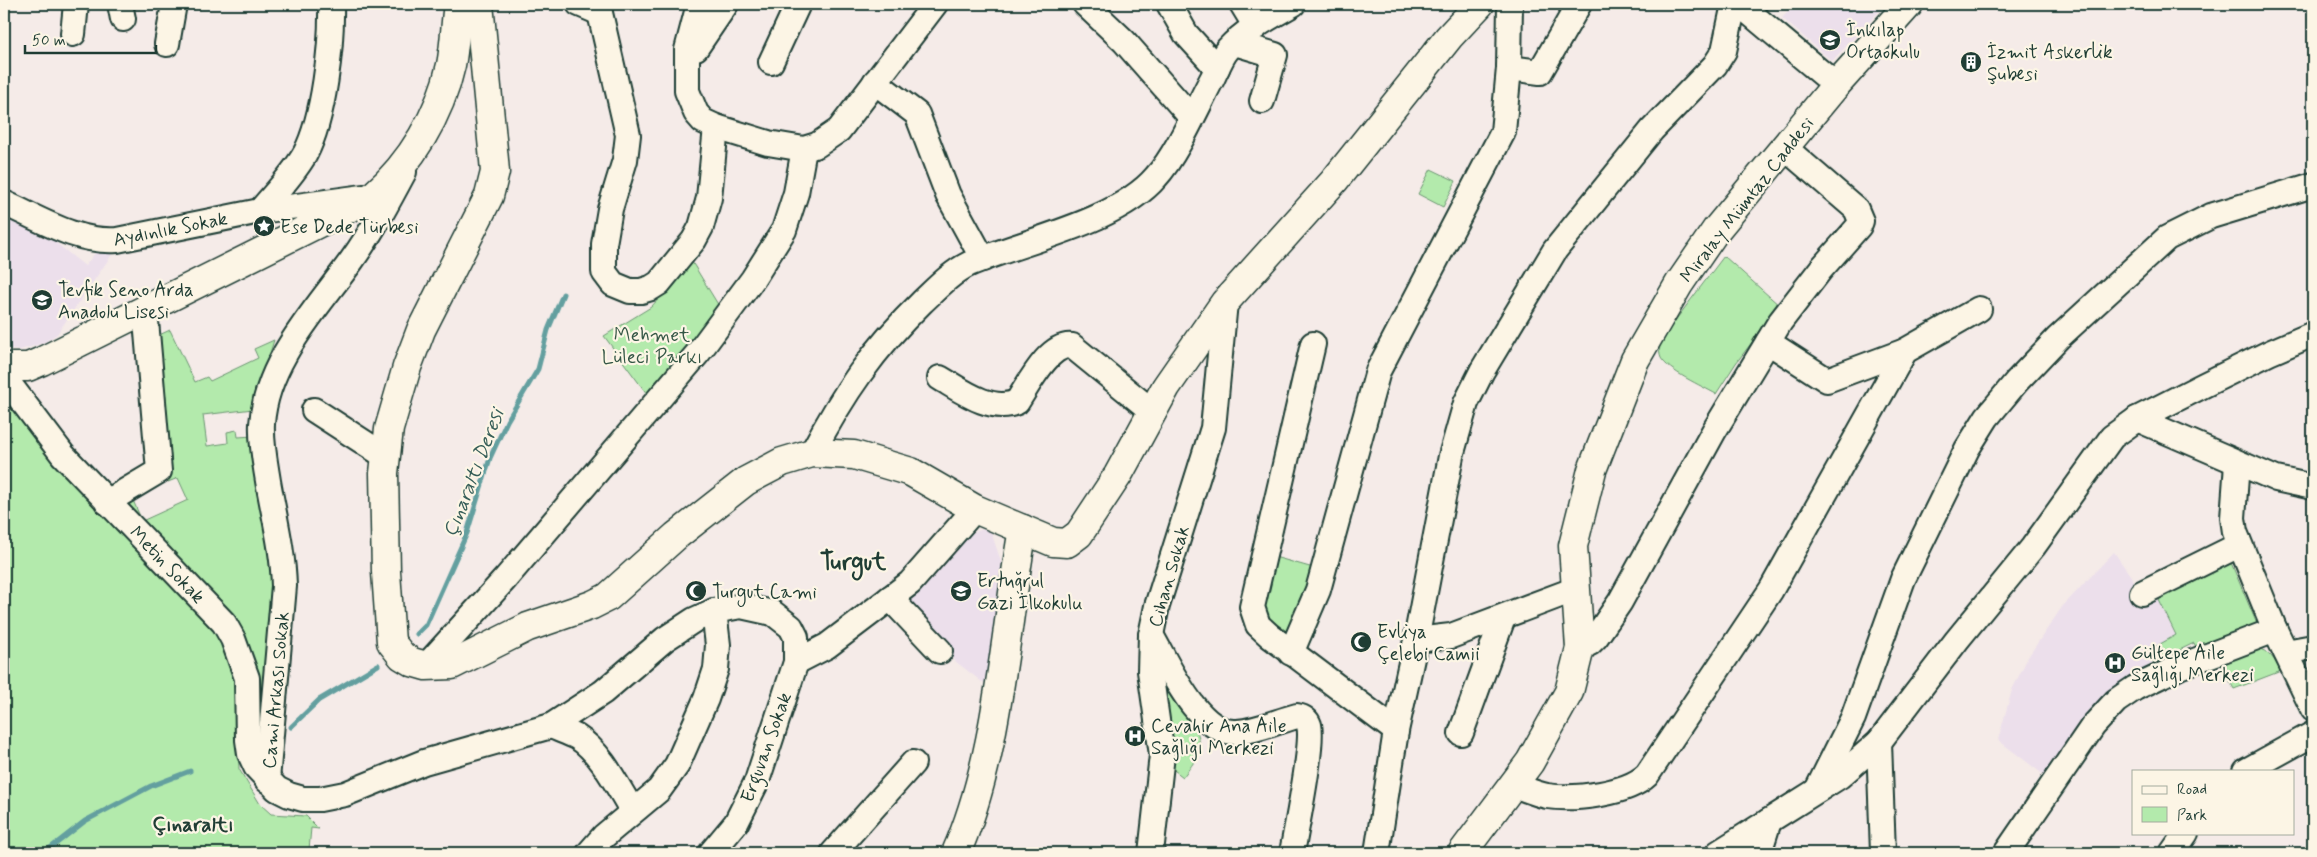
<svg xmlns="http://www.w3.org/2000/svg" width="2317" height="857" font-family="Mynerve,sans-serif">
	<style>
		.built { fill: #ecdfeb }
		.green { fill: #b3eaac; stroke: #699470 }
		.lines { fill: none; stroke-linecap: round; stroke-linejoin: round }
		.stream { stroke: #639f9f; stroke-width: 5 }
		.minor-casing { stroke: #1f3d34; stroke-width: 28 }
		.major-casing { stroke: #1f3d34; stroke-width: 31 }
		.minor { stroke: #fcf5e5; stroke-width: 24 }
		.major { stroke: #fcf5e5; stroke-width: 28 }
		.labels { text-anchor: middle; stroke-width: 4.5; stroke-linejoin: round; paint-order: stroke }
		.poi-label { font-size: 19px; fill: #1f3d34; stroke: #fcf5e5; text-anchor: start }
		.street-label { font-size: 19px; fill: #1f3d34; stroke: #fcf5e5 }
		.park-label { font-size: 19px; fill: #355746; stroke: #fcf5e5 }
		.water-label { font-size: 20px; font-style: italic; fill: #365e58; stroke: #fcf5e5 }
		.quarter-label { font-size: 21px; font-weight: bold; fill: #1f3d34; stroke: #fcf5e5 }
		.district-label { font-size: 24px; font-weight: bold; fill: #1f3d34; stroke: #fcf5e5 }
	</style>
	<rect width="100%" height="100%" fill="#f5ebe8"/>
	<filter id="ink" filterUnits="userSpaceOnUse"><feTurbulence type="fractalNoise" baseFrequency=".02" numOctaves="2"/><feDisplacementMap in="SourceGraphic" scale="10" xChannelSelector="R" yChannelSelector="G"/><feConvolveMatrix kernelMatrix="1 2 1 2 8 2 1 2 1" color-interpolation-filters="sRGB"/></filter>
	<g filter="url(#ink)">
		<g class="built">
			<path d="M1795 4H1886L1832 61 1782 18Z"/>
			<path d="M4 211 55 233 56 243 85 266 95 253 115 250 57 334 43 343 20 350 4 348Z"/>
			<path d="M987 528 991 532 1006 576 991 683 982 682 955 661 904 606 971 533Z"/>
			<path d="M2114 552 2148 601 2157 596 2176 636 2146 652 2153 663 2113 688 2090 715 2048 778 1998 740 2012 690 2028 657 2062 607Z"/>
		</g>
		<g class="green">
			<path d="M1431 169 1456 181 1443 207 1418 194Z"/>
			<path d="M1724 256 1780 306 1736 363 1716 394C1702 386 1668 371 1661 358 1658 351 1660 345 1662 338Z"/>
			<path d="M692 262 722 311 650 398 604 336 651 307Z"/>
			<path d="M170 330 195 382 207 377 210 381 258 358 254 349 274 340 253 409 203 415 207 446 228 443 227 432 237 430 238 437 253 436 275 559 264 702 259 724 257 687 121 504 132 498 142 521 188 500 178 478 168 482 155 337Z"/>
			<path d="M4 389 211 616 235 666 239 769 260 804 271 814 306 816 319 829 311 828 309 850 318 853H4Z"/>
			<path d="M1271 556 1317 569 1286 635 1268 619 1263 604Z"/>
			<path d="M2229 558 2257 624 2197 649 2194 643 2153 663 2146 652 2176 635 2157 596Z"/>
			<path d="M2257 648C2270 650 2274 660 2281 671L2234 689 2217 658Z"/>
			<path d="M1164 681C1177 699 1206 728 1198 753 1196 761 1188 770 1183 777L1170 767Z"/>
		</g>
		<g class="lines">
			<g class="stream">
				<path d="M417 634 426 625 467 533 490 458 507 421 538 369 548 330 563 294"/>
				<path d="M291 727 319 700 378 665"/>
				<path d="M44 853 85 821 151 786 190 771"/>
			</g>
			<g class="minor-casing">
				<g id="minor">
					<path d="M120 4 123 19"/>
					<path d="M579 4 600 13"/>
					<path d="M699 4 687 50V91L696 113 703 121 716 127 768 143 804 149 817 145 839 130 935 4"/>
					<path d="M1085 4 1124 41 1191 117"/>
					<path d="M1169 4 1186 34 1217 68"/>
					<path d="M1242 4 1256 27"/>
					<path d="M1739 4 1836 85"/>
					<path d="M600 13 628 135 625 160 610 209 604 244V272L613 284 630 291H641L651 288 659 283 694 240 701 227 709 198 716 127"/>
					<path d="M73 34 76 4"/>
					<path d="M1235 43 1275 55 1262 101"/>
					<path d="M167 44 174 4"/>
					<path d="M696 48 726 4"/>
					<path d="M771 62 798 4"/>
					<path d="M1509 68 1540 72 1579 4"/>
					<path d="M875 82 917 114 948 195 983 259"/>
					<path d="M4 203C40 219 77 243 117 240L260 211 363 197"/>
					<path d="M260 211C275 193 293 175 305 154 324 118 332 45 331 4"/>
					<path d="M1768 342 1827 380 1905 351"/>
					<path d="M1313 344 1252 607 1258 625 1270 636 1396 731"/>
					<path d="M4 377 63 455 224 623 233 639 247 678 248 740 250 754 256 767 277 789 289 795 303 799H320L345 794 424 762 551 726 603 692 665 639 694 620 714 611 741 606 773 613 791 627 796 637V662L757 781 736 823 711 853"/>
					<path d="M940 378C962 391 991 413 1017 402 1029 384 1049 343 1072 346L1153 412"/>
					<path d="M314 410 385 456"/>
					<path d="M2137 419 2276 479 2313 487"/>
					<path d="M812 453C844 392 873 350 922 302 937 288 951 273 969 264 1023 241 1118 222 1156 177 1177 154 1197 107 1212 79 1217 69 1221 57 1228 49 1245 30 1272 16 1293 4"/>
					<path d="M2237 463 2233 518 2235 532 2275 630 2313 709"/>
					<path d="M107 502 159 471 145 309"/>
					<path d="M2142 593 2239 545"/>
					<path d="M890 598 940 651"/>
					<path d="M1151 635C1168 664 1198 735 1237 732 1258 731 1277 721 1297 716 1303 717 1307 719 1309 725 1314 743 1296 830 1292 853"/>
					<path d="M1416 640 1451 636 1576 589"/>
					<path d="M1580 648 1590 643 1596 637 1620 602 1714 431 1780 322 1821 269 1859 226 1861 221 1856 209 1784 147"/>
					<path d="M2286 652 2313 647"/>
					<path d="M1291 653 1318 590 1378 371 1503 132 1509 68 1510 4"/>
					<path d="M796 662 827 646 910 583 975 509"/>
					<path d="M426 666 506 578 698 353 753 279 784 230 796 193 804 149"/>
					<path d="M551 726C560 730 569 733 577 737 602 753 617 786 632 810"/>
					<path d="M1461 733 1503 618"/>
					<path d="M1879 742 1883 853"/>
					<path d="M2246 771 2313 734"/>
					<path d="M267 780 284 586C283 550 274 516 268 481 265 462 261 443 262 424 266 361 317 309 352 260 372 232 388 202 404 172"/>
					<path d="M1514 785C1525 789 1536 794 1547 796 1575 800 1627 794 1647 775L1771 590 1905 351 1979 309"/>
					<path d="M1817 790 1853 718 1903 579 1967 449 1987 417 2017 381 2058 338 2167 238 2211 216 2313 185"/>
					<path d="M589 853 604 836 659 790 677 765 706 699 716 669 718 645 714 611"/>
					<path d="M833 853 913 763"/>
					<path d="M1151 853 1162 755 1150 671 1151 635 1157 606 1213 428 1225 302"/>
					<path d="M1377 853 1396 731 1416 640 1451 456 1466 403 1482 371 1555 250 1652 130 1715 65 1724 51 1734 4"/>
					<path d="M1718 853 1840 776 1879 742 1957 640 2033 547 2112 437 2137 419 2204 385 2269 353 2313 334"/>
					<path d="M1759 853 1769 821"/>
					<path d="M2006 853 2093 726 2116 701 2135 688 2179 667 2275 630"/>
					<path d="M2172 853 2186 833"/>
				</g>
			</g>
			<g class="major-casing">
				<g id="major">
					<path d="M479 4 494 160 495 172 489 196 421 330 407 367 389 429 384 473 386 572 391 642 402 656 412 662 426 666 452 665 528 627 592 605 608 597 676 536 746 481 782 462 812 453 854 455 911 472 975 509 1053 542 1067 543 1079 534 1118 475 1166 387 1225 302 1334 181 1449 37 1480 4"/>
					<path d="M4 367H28L42 361 373 196C411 163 440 115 451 65 455 45 455 24 458 4"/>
					<path d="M956 853C999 755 1004 634 1023 529"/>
					<path d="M1462 853 1530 762 1569 692 1580 648 1573 546 1592 470 1635 360 1679 284 1716 230 1836 85 1909 4"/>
				</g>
			</g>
			<use href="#minor" class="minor"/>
			<use href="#major" class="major"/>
		</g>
	</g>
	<defs>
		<g id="school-disc" transform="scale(1.125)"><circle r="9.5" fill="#1f3d34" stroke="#fcf5e5"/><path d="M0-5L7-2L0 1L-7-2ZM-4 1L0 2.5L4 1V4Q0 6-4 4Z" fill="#fff"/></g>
		<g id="building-disc" transform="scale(1.125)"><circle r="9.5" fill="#1f3d34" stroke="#fcf5e5"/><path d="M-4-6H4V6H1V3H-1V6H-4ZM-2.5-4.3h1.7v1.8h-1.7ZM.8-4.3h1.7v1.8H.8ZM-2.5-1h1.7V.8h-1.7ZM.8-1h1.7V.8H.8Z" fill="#fff"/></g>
		<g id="sight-disc" transform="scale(1.125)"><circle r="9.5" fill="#1f3d34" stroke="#fcf5e5"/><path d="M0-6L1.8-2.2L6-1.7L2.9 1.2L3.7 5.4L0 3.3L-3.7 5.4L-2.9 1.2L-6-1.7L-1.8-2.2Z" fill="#fff"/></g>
		<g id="mosque-disc" transform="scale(1.125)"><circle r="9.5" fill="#1f3d34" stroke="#fcf5e5"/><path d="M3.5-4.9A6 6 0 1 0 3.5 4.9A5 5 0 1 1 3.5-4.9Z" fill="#fff"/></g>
		<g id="hospital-disc" transform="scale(1.125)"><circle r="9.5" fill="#1f3d34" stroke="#fcf5e5"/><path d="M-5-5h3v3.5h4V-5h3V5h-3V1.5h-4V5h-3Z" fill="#fff"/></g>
	</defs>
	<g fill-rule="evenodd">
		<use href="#school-disc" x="1830" y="40"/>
		<use href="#building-disc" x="1971" y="62"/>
		<use href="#sight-disc" x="264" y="226"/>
		<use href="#school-disc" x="42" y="300"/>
		<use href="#mosque-disc" x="696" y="591"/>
		<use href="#school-disc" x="961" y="591"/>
		<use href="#mosque-disc" x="1361" y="642"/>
		<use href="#hospital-disc" x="2115" y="663"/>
		<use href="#hospital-disc" x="1135" y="736"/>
	</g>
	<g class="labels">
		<g class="poi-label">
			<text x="1846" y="36">İnkılap<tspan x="1846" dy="22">Ortaokulu</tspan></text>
			<text x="1987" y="58">İzmit Askerlik<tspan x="1987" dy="22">Şubesi</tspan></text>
			<text x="280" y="233">Ese Dede Türbesi</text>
			<text x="58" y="296">Tevfik Seno Arda<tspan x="58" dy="22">Anadolu Lisesi</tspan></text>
			<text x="977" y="587">Ertuğrul<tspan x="977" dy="22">Gazi İlkokulu</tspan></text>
			<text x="712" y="598">Turgut Cami</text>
			<text x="1377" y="638">Evliya<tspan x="1377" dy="22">Çelebi Camii</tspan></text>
			<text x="2131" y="659">Gültepe Aile<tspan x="2131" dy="22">Sağlığı Merkezi</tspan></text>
			<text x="1151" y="732">Cevahir Ana Aile<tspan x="1151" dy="22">Sağlığı Merkezi</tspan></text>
		</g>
		<g class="street-label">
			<text transform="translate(1746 199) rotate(-52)" y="7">Miralay Mümtaz Caddesi</text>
			<text transform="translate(170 228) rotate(-11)" y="7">Aydınlık Sokak</text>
			<text transform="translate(168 564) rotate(46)" y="7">Metin Sokak</text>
			<text transform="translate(1168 576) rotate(-74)" y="7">Cihan Sokak</text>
			<text transform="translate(275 690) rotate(-85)" y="7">Cami Arkası Sokak</text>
			<text transform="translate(765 747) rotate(-70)" y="7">Erguvan Sokak</text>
		</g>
		<g class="park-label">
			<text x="652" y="341">Mehmet<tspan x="652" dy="22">Lüleci Parkı</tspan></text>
		</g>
		<g class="water-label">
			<text transform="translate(473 473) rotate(-69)" y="7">Çınaraltı Deresi</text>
		</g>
		<g class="quarter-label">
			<text x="193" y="831">Çınaraltı</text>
		</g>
		<g class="district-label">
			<text x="853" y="569">Turgut</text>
		</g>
	</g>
	<rect width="2317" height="857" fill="none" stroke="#fcf5e5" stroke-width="20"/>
	<rect x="10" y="10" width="2297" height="837" fill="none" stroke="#1f3d34" stroke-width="2" filter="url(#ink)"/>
	<rect x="2132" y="770" width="162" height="65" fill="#fcf5e5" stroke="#a4ab9e"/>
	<rect x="2142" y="786" width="25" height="8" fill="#fcf5e5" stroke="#a4ab9e"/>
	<text x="2177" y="794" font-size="15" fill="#1f3d34">Road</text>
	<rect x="2142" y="807" width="25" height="15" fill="#b3eaac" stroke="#a4ab9e"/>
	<text x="2177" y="820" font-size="15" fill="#1f3d34">Park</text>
	<path d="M25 45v8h131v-8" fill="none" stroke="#1f3d34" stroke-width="2.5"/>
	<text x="32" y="45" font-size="15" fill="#1f3d34" stroke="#fcf5e5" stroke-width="4" paint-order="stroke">50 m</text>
</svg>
